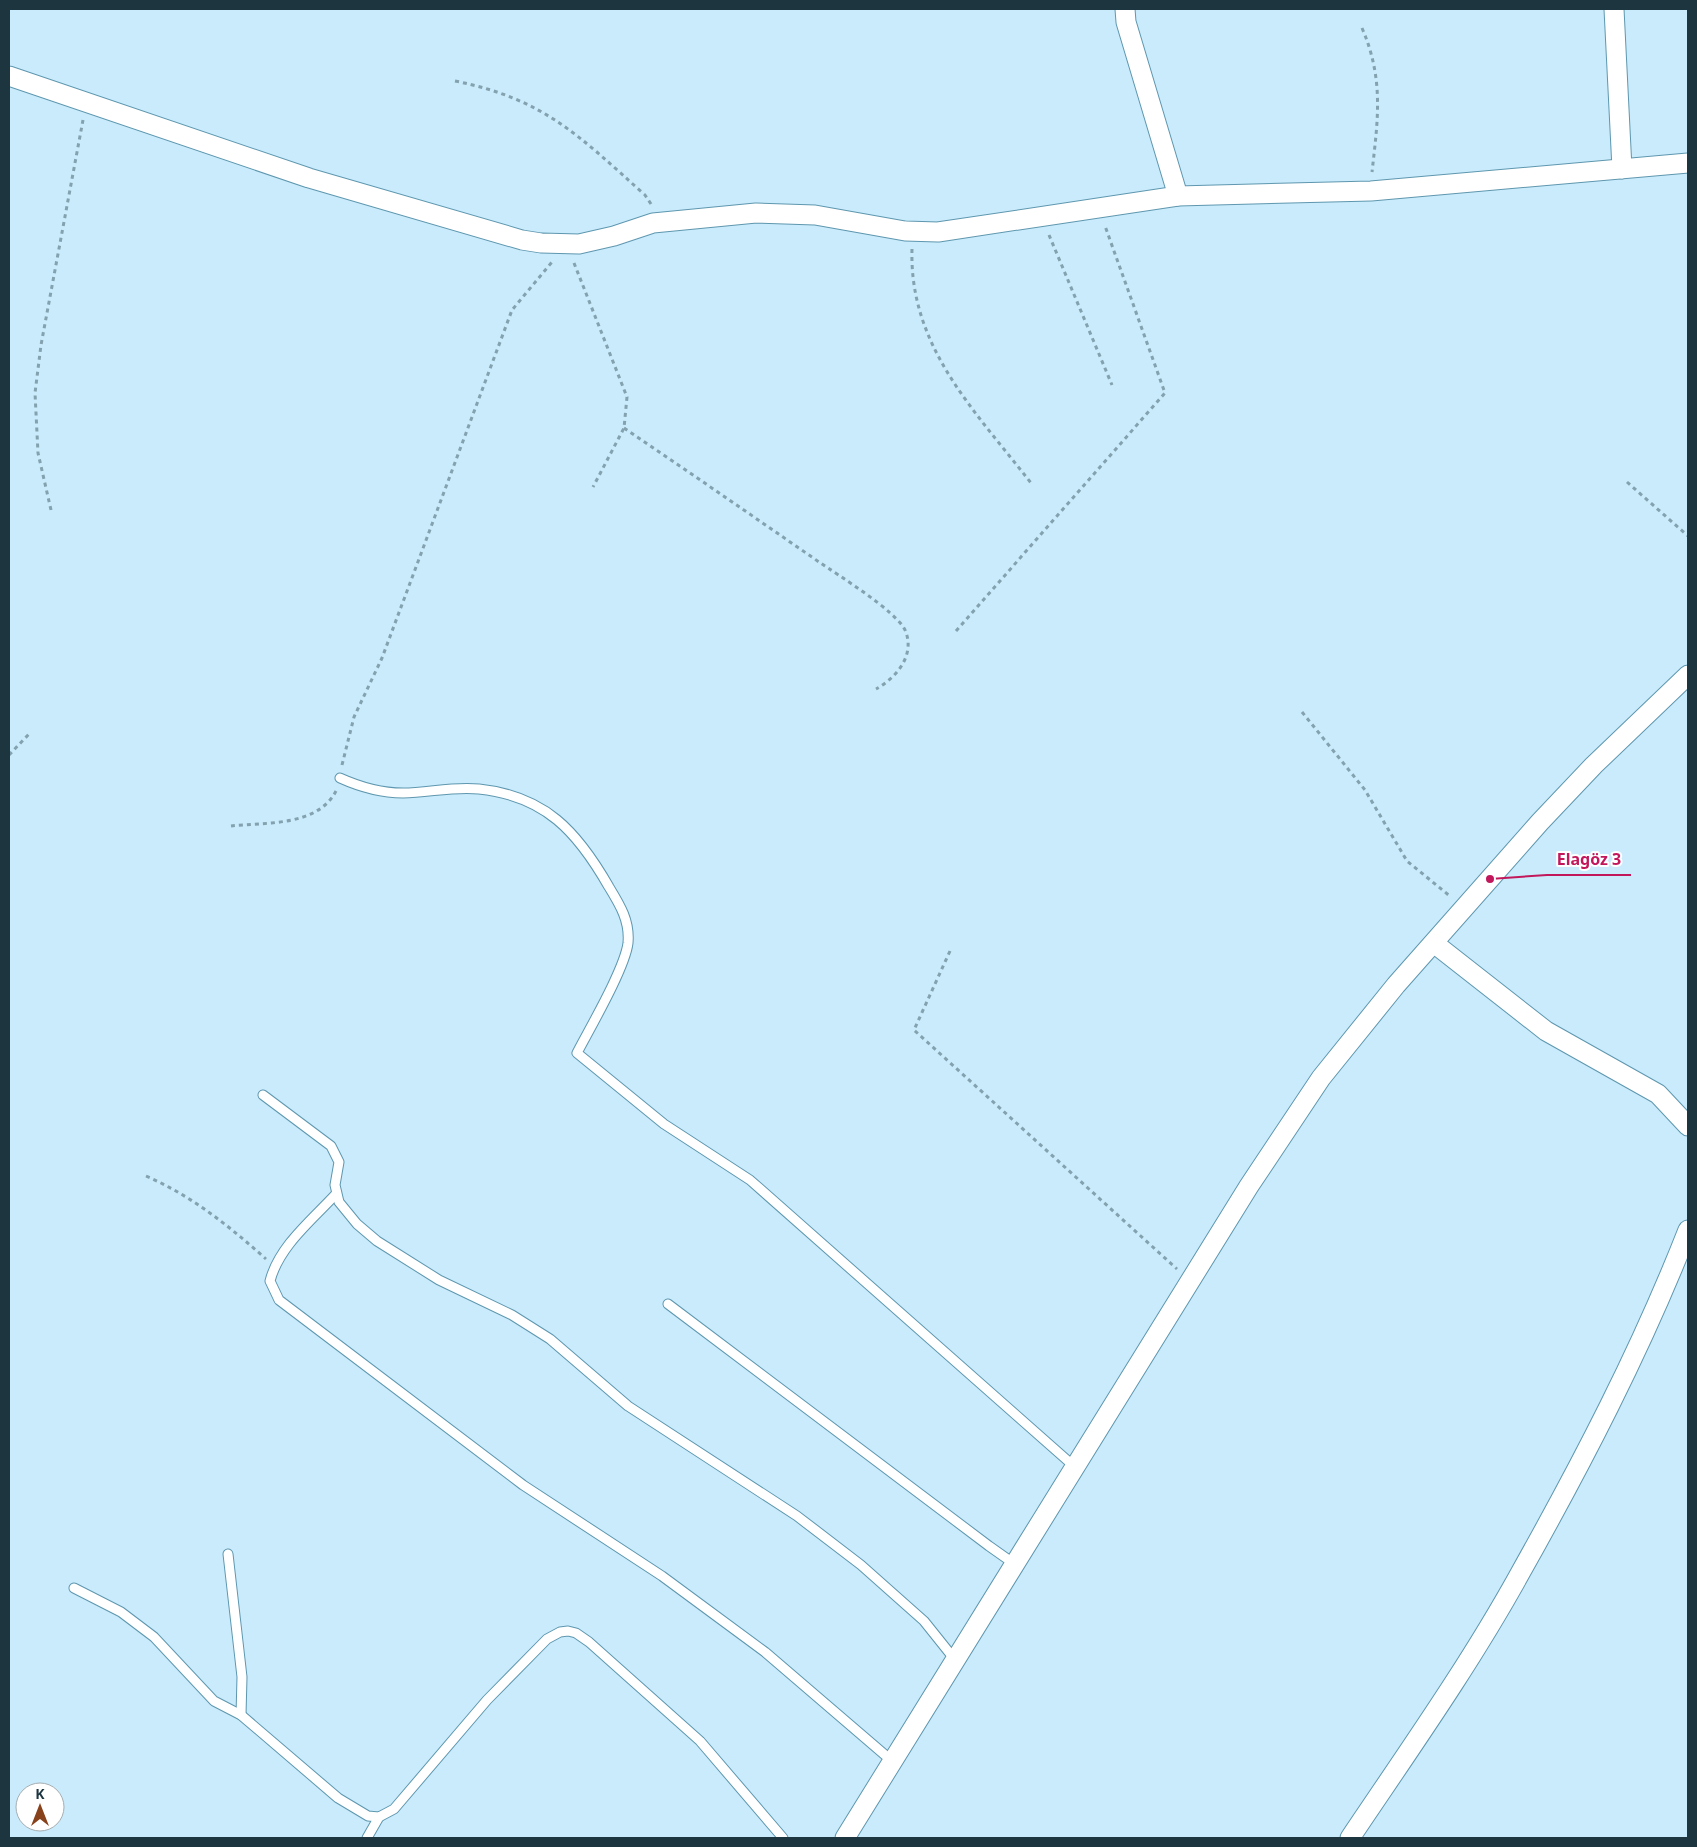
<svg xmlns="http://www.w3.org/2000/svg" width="1697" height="1847" font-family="'Noto Sans',sans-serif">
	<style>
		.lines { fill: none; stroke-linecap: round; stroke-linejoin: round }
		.service-casing { stroke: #5e97af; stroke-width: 11 }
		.minor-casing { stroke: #5e97af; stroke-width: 21 }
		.path { stroke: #83a1ae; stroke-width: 3; stroke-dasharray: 4 4; stroke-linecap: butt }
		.service { stroke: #fff; stroke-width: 9 }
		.minor { stroke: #fff; stroke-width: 19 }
		.leader { fill: none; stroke: #c2185b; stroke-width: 2 }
		.callout-dot { fill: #c2185b; stroke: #fff; stroke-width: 2 }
		.callout-label { font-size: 16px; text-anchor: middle; font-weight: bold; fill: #c2185b; stroke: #fff; stroke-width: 4; stroke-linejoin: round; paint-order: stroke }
	</style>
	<rect width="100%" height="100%" fill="#c9ebfb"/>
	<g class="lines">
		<g class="service-casing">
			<g id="service">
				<path d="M340 778C360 787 381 793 403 793 428 793 453 786 479 789 545 796 577 831 609 887 620 905 630 921 628 943 625 968 590 1028 577 1053L664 1124 750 1180 1076 1468"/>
				<path d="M263 1095 331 1146 339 1162 335 1185 339 1202 357 1224 377 1241 439 1280 512 1315 550 1339 628 1406 797 1516 861 1565 924 1621 956 1661"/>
				<path d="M336 1194C312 1220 279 1246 270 1281L279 1300 523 1485 662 1576 765 1652 892 1761"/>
				<path d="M668 1304 989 1546 1016 1565"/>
				<path d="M228 1554 242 1677 241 1715"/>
				<path d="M74 1588 121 1612 154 1637 214 1701 241 1715 338 1798 368 1816 379 1817 394 1809 487 1700 547 1639 560 1632 568 1631 576 1633 589 1642 700 1741 783 1838"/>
				<path d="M367 1838 379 1817"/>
			</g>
		</g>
		<g class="minor-casing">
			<g id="minor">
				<path d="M1125 9 1126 22 1178 196"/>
				<path d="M1614 9 1622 169"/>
				<path d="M9 76 309 178 522 240 541 243 579 244 614 236 653 223 756 213 815 215 905 231 938 232 1178 196 1371 191 1688 163"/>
				<path d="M1435 944 1546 1031 1658 1094 1688 1126"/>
				<path d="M845 1838 1249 1186 1321 1078 1396 985 1540 822 1594 765 1688 675"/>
				<path d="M1350 1838C1407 1753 1468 1667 1518 1577 1581 1465 1641 1350 1688 1230"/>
			</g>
		</g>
		<g class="path">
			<path d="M1362 28C1384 79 1378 119 1372 172"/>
			<path d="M455 81C545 99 580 137 645 195L651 204"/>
			<path d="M1049 235 1112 385"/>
			<path d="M912 249C909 347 976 412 1031 483"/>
			<path d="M574 263 627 397 624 428 593 487"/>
			<path d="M624 428C689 472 754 517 819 562 838 575 896 611 905 630 916 655 896 678 876 689"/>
			<path d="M1627 482 1688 536"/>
			<path d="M51 510 38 453 35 393 41 345 83 120"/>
			<path d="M956 631 1165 393 1105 226"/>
			<path d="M1302 712 1365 790 1407 861 1451 897"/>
			<path d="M9 755 29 734"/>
			<path d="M342 765 354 717 382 658 512 310 552 262"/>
			<path d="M231 826C266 822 317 827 336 791"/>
			<path d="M950 951 914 1030 1177 1269"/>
			<path d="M146 1176C192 1196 229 1226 266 1259"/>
		</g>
		<use href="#service" class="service"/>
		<use href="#minor" class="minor"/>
	</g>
	<path class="leader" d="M1490 879L1547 875H1631"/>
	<circle class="callout-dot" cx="1490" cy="879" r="5"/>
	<g class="callout-label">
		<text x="1589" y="865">Elagöz 3</text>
	</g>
	<rect width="1697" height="1847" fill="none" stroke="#1d353f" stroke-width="20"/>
	<g transform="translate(40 1807)"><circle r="24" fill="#ffffff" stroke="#a5aeb2"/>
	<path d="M0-4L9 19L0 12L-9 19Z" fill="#88421b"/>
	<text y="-8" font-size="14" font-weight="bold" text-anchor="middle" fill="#1d353f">K</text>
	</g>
</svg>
